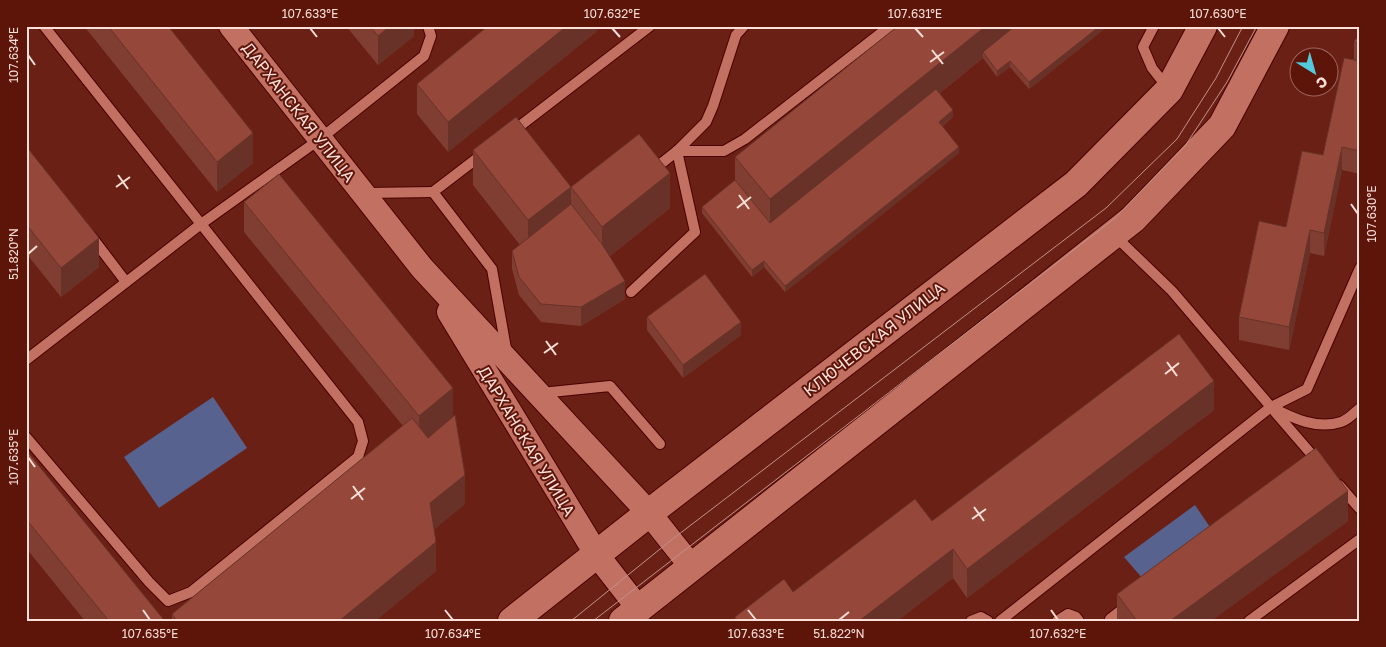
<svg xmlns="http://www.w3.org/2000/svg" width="1386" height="647" font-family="'Golos Text',sans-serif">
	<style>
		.grass { fill: #57638e }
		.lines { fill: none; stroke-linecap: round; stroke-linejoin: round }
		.service-casing { stroke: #4b0000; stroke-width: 12 }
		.tertiary-casing { stroke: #4b0000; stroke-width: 26 }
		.secondary-casing { stroke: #4b0000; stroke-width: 30 }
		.service { stroke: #c27061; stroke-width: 10 }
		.tertiary { stroke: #c27061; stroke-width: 24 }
		.secondary { stroke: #c27061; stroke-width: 28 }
		.tram { stroke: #c1928a; stroke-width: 1 }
		.wall { fill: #803e32 }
		.shaded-wall { fill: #683229 }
		.building { fill: #95483a; stroke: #683229 }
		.ticks { fill: none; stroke: #fbdfd9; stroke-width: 2 }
		.labels { text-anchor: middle; stroke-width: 4; stroke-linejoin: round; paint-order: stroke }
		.street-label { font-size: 16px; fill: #fbdfd9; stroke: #5d1409 }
		.neatline { fill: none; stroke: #fbdfd9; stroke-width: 2 }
		.ticks-label { font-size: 12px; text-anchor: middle; fill: #fbdfd9 }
	</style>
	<rect width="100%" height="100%" fill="#6a2014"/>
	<g class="grass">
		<path d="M213 397 247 448 159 508 124 457Z"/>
		<path d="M1195 505 1216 536 1150 587 1124 557Z"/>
	</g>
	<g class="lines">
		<g class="service-casing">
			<g id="service">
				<path d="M1154 26 1143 47 1152 68 1167 87"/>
				<path d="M512 132 650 26"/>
				<path d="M677 151H724L745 139 890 26"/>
				<path d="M484 153 433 192 492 269 507 354"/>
				<path d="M650 165 658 166 677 151 706 122 713 106 736 35 744 26"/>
				<path d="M366 193 433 192"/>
				<path d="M1114 235 1172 291 1271 407C1292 418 1317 430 1341 422 1348 420 1354 413 1360 408"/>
				<path d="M91 236 126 282"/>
				<path d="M631 292 695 232 677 151"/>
				<path d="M26 360 201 224 320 139 424 56 431 36 428 26"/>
				<path d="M541 393 610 386 660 444"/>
				<path d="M1275 412 1319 463"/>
				<path d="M26 437 149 582 168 601 191 592 358 457 363 441 358 422 44 26"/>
				<path d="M1339 485 1360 509"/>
				<path d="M1110 619 1128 605"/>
				<path d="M971 621 981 617 988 621"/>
				<path d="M1000 621 1271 407 1307 389 1360 268"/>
				<path d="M1057 621 1068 614 1076 617 1079 621"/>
				<path d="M1249 621 1360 539"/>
			</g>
		</g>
		<g class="tertiary-casing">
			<g id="tertiary">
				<path d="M231 26 422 268 649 513 691 566"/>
				<path d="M449 312 597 555 639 609"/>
			</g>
		</g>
		<g class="secondary-casing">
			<g id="secondary">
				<path d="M512 621 649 513 1076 184 1169 90 1203 26"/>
				<path d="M623 621 1133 219 1222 126 1275 26"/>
			</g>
		</g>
		<use href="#service" class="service"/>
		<use href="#tertiary" class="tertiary"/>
		<use href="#secondary" class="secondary"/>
		<g class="tram">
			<path d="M571 621 670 541 1106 208 1177 139 1216 78 1243 26"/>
			<path d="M593 621 1115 218 1185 146 1227 82 1257 26"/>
		</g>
	</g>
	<g class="wall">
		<path d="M84 26H168L253 163 217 192Z"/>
		<path d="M346 26H414V36L378 65Z"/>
		<path d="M597 26V31L448 152 417 114V84Z"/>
		<path d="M898 26H1108L1029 89 1010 67 997 77 983 58 940 93 953 117 943 126 959 153 785 292 764 267 752 277 702 213V207L735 180V157Z"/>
		<path d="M1360 35V174L1342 170 1324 256 1310 253 1289 350 1239 340V317L1323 155 1354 60V41Z"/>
		<path d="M26 146 99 267 61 297 26 253Z"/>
		<path d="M473 150 571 187 670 208 610 256 625 299 581 326 541 322 519 295 512 269V251L520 245 473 185Z"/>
		<path d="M244 202 453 417 465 504 434 529 436 571 375 621H172V614L403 426 244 232Z"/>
		<path d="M647 317 741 335 683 378 647 330Z"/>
		<path d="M1214 410 967 598 953 578 897 621H735V617L793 592 932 521Z"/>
		<path d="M26 450 164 621H85L26 548Z"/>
		<path d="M1348 521 1211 621H1117V594Z"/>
	</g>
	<g class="shaded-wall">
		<path d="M390 26H414V36L378 65V36Z"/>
		<path d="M567 26H597V31L448 152V122Z"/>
		<path d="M986 26H1023L983 52V58L770 229V199Z"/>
		<path d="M1100 26H1108L1029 89V82Z"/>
		<path d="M1010 61V67L997 77V71Z"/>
		<path d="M953 110V117L939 128V122Z"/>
		<path d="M253 133V163L217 192V162Z"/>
		<path d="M959 147V153L785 292V286Z"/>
		<path d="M1342 147V170L1324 256V233Z"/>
		<path d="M670 173V208L602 262V227Z"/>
		<path d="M571 187V222L528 255V220Z"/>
		<path d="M1310 230V253L1289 350V327Z"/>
		<path d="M99 238V267L61 297V268Z"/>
		<path d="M764 261V267L752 277V270Z"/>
		<path d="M625 281V299L581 326V307Z"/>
		<path d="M741 322V335L683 378V365Z"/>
		<path d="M1214 381V410L967 598V569Z"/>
		<path d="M453 388V418L419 446V416Z"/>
		<path d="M465 475V504L430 533V503Z"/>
		<path d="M1348 491V521L1211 621H1170Z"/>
		<path d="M436 542V571L375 621H339Z"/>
		<path d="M953 549V578L897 621H859Z"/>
	</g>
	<g class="building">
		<path d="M108 26H168L253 133 217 162Z"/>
		<path d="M370 26H390L378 36Z"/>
		<path d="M488 26H567L448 122 417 84Z"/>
		<path d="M898 26H986L770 199 735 157Z"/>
		<path d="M1015 26H1100L1029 82 1010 61 997 71 983 52Z"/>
		<path d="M1360 35V46L1354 41Z"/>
		<path d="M1344 58 1360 61V151L1342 147 1324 233 1310 230 1289 327 1239 317 1259 221 1286 227 1302 151 1323 155Z"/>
		<path d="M936 89 953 110 939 122 959 147 785 286 764 261 752 270 702 207 735 180 770 223Z"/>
		<path d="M516 117 571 187 639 134 670 173 602 227 571 187 528 220 473 150Z"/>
		<path d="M26 146 99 238 61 268 26 224Z"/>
		<path d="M279 174 453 388 419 416 244 202Z"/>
		<path d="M571 204 602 244 625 281 581 307 541 304 519 277 512 251Z"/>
		<path d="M705 274 741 322 683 365 647 317Z"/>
		<path d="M1179 334 1214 381 967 569 953 549 859 621H738L735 617 784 579 793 592 915 499 932 521Z"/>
		<path d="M455 415 465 475 430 503 436 542 339 621H177L172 614 412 418 428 438Z"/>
		<path d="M1316 448 1348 491 1170 621H1137L1117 594Z"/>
		<path d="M26 450 164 620 163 621H109L26 519Z"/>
	</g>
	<path class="ticks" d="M310 28 317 37M612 28 620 37M915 28 923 37M1218 28 1225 37M932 50 943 64M28 55 35 65M930 62 944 52M118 175 128 189M116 187 130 177M739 195 749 209M1351 204 1358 214M737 208 751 197M28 254 37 246M546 341 556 355M544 353 558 343M1167 362 1177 376M1165 374 1179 363M28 457 35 467M353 486 363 500M351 499 365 488M974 507 984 521M972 519 986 509M143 610 150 620M445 610 453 620M748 610 756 620M1051 610 1058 620M839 620 849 612"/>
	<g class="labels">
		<g class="street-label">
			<text transform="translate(299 112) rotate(52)" y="6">ДАРХАНСКАЯ УЛИЦА</text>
			<text transform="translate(874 339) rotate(-38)" y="6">КЛЮЧЕВСКАЯ УЛИЦА</text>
			<text transform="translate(527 441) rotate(59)" y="6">ДАРХАНСКАЯ УЛИЦА</text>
		</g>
	</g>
	<rect width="1386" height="647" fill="none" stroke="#5d1409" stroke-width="55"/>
	<g transform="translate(1314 72) rotate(143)"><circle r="24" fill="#5d1409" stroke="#9c655c"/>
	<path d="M0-4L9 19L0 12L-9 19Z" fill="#55cadf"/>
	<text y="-8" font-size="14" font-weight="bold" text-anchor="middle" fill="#fbdfd9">С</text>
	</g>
	<rect x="28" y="28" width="1330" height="592" class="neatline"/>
	<g class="ticks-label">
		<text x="310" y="18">107.633°E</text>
		<text x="612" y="18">107.632°E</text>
		<text x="915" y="18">107.631°E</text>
		<text x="1218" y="18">107.630°E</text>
		<text transform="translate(14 55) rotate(-90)" y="4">107.634°E</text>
		<text transform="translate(1372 214) rotate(-90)" y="4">107.630°E</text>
		<text transform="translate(14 254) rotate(-90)" y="4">51.820°N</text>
		<text transform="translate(14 457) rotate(-90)" y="4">107.635°E</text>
		<text x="150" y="638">107.635°E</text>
		<text x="453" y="638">107.634°E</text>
		<text x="756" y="638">107.633°E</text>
		<text x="839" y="638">51.822°N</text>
		<text x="1058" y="638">107.632°E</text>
	</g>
</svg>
